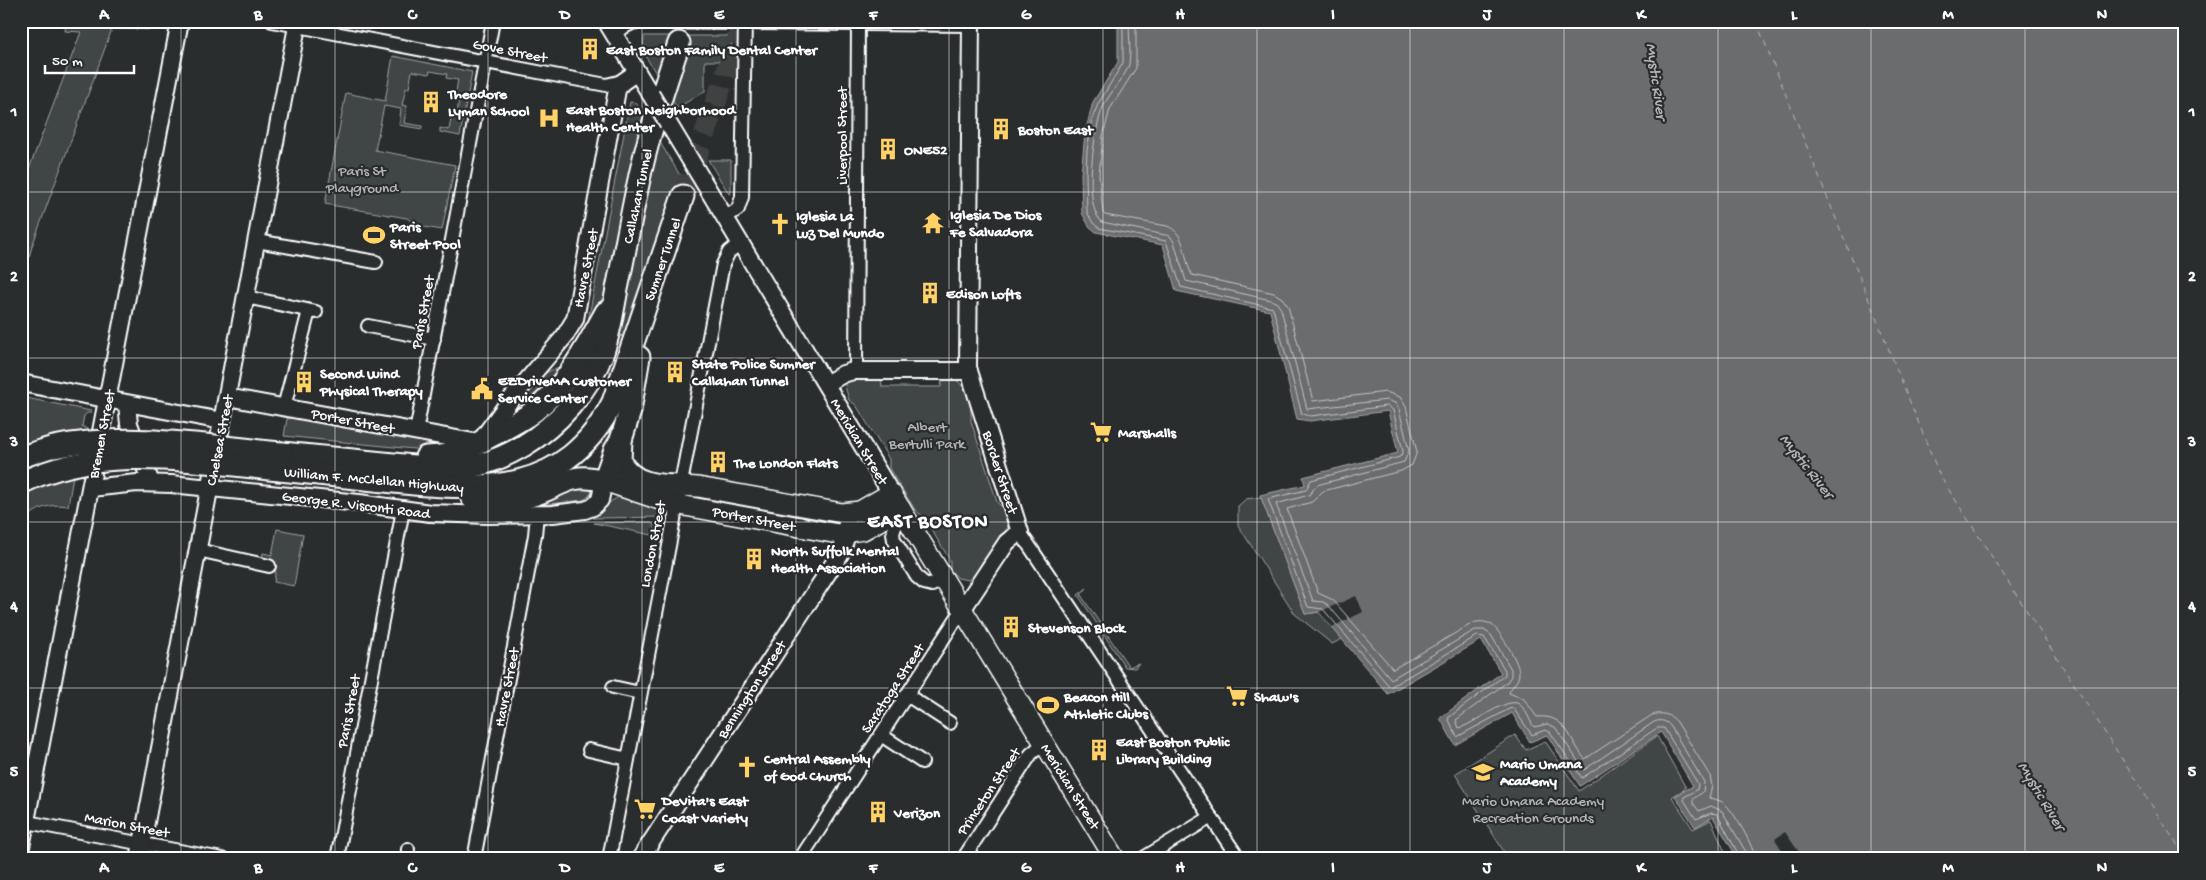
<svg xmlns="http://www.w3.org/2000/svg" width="2206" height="880" font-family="'Gochi Hand',sans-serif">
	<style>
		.green { fill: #414445; stroke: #a0a2a2 }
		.water { fill: #6a6c6d; stroke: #a6a7a7 }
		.pier { fill: #2a2d2e }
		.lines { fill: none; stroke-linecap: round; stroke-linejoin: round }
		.shore { stroke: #c3c4c5; stroke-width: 1 }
		.ferry { stroke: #b4b6b6; stroke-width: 1; stroke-dasharray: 6 5; stroke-linecap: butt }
		.highway-tunnel { stroke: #3f4243; stroke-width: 21; stroke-dasharray: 21 11; stroke-linecap: butt }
		.street-casing { stroke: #fff; stroke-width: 16 }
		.secondary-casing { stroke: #fff; stroke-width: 20 }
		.primary-casing { stroke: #fff; stroke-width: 22 }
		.highway-casing { stroke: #fff; stroke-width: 25 }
		.street { stroke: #2a2d2e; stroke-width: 12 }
		.secondary { stroke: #2a2d2e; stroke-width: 16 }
		.primary { stroke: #2a2d2e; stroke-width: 19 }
		.highway { stroke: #2a2d2e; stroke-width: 21 }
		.secondary-bridge-casing { stroke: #fff; stroke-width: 20; stroke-linecap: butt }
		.highway-bridge-casing { stroke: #fff; stroke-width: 25; stroke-linecap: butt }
		.secondary-bridge { stroke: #2a2d2e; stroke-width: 16 }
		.highway-bridge { stroke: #2a2d2e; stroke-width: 21 }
		.grid { fill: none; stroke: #fff; stroke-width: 1; stroke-opacity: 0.55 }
		.labels { text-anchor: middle; stroke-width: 4.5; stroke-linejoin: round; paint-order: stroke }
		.poi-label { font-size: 15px; font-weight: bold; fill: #fff; stroke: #2a2d2e; text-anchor: start }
		.street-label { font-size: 15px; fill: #fff; stroke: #2a2d2e }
		.park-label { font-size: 15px; fill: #b3b4b5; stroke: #2a2d2e }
		.water-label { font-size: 16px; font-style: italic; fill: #b4b6b6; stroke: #2a2d2e }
		.district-label { font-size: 20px; font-weight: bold; letter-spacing: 1px; fill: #fff; stroke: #2a2d2e }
		.neatline { fill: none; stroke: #fff; stroke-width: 2 }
		.grid-label { font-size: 16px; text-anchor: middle; font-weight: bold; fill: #fff }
	</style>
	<rect width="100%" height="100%" fill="#2a2d2e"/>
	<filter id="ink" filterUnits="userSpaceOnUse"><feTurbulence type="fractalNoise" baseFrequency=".02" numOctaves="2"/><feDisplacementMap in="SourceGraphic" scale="10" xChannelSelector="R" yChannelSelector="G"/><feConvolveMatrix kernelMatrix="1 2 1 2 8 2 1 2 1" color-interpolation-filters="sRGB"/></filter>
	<g filter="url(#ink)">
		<g class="green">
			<path d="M78 21H169L167 30 112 29 32 246 21 290V190L81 32 65 31 66 23 76 24Z"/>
			<path d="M644 36H732L731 61H705V91L677 108 643 52Z"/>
			<path d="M393 56 472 72 460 136 440 132V128L449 130 452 113 457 114 459 98 455 97 458 80 446 78 447 74 430 71 429 74 412 71 409 88H406L402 105 407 106 404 123 422 126V129L399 125 401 109 384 106 375 150 455 165 442 230 418 226 407 218 325 204 346 93 385 101Z"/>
			<path d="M630 102 636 103 647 120 612 278 605 294 588 321Z"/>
			<path d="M658 139 695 200 691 199 625 338 620 336 630 269Z"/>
			<path d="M708 160H731V193L729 194Z"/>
			<path d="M565 364 555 381 505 421 527 389 539 376Z"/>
			<path d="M881 377 882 387H941L942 378 955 379C968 387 972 408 971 421L997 502 1002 508 1008 527 982 562 978 573 968 580 958 578 950 570V560L923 516 916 511 893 475 889 468V459L856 405 849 400 845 386 850 379Z"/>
			<path d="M21 397 91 411 92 413H87L84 416 82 426 87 429 79 469 74 470 68 506C48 503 35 509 21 523Z"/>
			<path d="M293 416 433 443 434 451 284 436 287 419Z"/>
			<path d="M576 485 595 487 588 497 583 500 532 506Z"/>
			<path d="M619 497 668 511 666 517 593 518C599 510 610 501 619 497Z"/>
			<path d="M1261 497 1305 614 1319 612 1342 639 1332 644 1295 614 1238 525V506L1246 499Z"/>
			<path d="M649 522 654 525 657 536 594 523Z"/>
			<path d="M277 529 303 534 294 586 274 582 276 567 261 564 263 553 272 555Z"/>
			<path d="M1087 588 1081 595 1129 667 1139 663 1135 668 1125 667 1078 595Z"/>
			<path d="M1515 735 1526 750 1545 741 1579 791 1657 736 1686 788 1672 797 1693 829 1711 820 1728 859H1502L1503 850 1455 774Z"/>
		</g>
		<path class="water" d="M1118 21H2185V859H1738L1713 817 1695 827 1675 796 1693 786 1661 732 1580 786 1547 735 1530 742 1512 713 1455 745 1440 718 1501 673 1481 640 1388 694 1319 612 1305 614 1260 495 1305 485 1303 477 1398 453 1388 411 1310 421 1297 419 1270 311 1176 291 1163 245 1096 232 1089 226 1082 213 1081 174 1085 133 1093 102 1118 62Z"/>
		<g class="pier">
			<path d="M1356 596 1363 612 1332 627 1319 612Z"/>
			<path d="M1785 832 1803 858 1802 859H1782L1786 856 1775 839Z"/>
		</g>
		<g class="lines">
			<g class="shore">
				<path d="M1123 21V63L1098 104 1093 117 1087 150 1086 174 1087 212 1093 223 1099 228 1166 241 1181 287 1273 308 1302 414 1311 416 1387 406 1393 410 1403 451 1400 457 1311 480 1306 490 1268 499 1308 607 1323 609 1390 687 1477 636 1484 637 1505 670V675L1448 718 1457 737 1509 709 1513 708 1532 735 1545 730 1550 732 1582 778 1657 728H1664L1698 784 1697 790 1684 797V800L1696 819 1711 813 1717 814 1741 859"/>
				<path d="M1129 21C1129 35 1131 50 1129 64 1128 73 1108 95 1103 107 1094 128 1082 207 1102 222L1170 236 1174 242 1186 281 1271 300 1277 303 1281 309 1307 409 1387 400 1395 403 1399 409 1409 451 1404 462 1317 485 1309 495 1276 504 1313 601 1323 602 1328 605 1391 679 1475 630H1484L1491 635 1511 669V676L1507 682 1456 720 1459 728C1473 725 1507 696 1519 704 1526 709 1529 720 1534 727L1547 724 1555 727 1584 770 1654 722C1661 719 1667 721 1671 727L1704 782 1703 792 1693 799V803L1699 811 1711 806 1722 811 1746 852 1748 859"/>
				<path d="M1136 21V68L1110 109 1103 136 1099 174 1103 213 1105 215 1167 226C1187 233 1183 259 1192 275L1274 293 1282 298 1288 306 1313 401 1386 392 1400 397 1406 407 1417 452 1412 465 1401 471 1323 491 1312 502 1287 509 1318 593 1333 600 1393 669 1473 623C1479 621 1486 621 1492 625 1500 631 1520 664 1519 673 1519 682 1511 686 1509 693L1524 699 1537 717C1567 714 1569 740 1585 759L1652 715C1662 712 1670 714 1677 722L1710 776 1712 786 1709 798C1714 799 1720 800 1724 803 1733 810 1755 848 1755 859"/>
			</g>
			<path class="ferry" d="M1756 21 1940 476 2185 857"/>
			<path class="highway-tunnel" d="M683 196 744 21"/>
			<g class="street-casing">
				<g id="street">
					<path d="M272 21 606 85 623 81"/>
					<path d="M613 33 634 22 971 25"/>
					<path d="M725 218 738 209 742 197 745 21"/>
					<path d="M257 241 376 262"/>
					<path d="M246 297 316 312"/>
					<path d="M368 326 434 339"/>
					<path d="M856 371 858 21"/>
					<path d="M284 407 309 311"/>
					<path d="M416 432 493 21"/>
					<path d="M901 509 893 533 894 540 917 577 924 583 932 585 943 580"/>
					<path d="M1020 532 1239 859"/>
					<path d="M198 550 269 566"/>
					<path d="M613 687 640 693"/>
					<path d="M907 695 950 723"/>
					<path d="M881 735 922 762"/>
					<path d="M589 750 628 759"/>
					<path d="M27 822 222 859"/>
					<path d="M337 859 403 510"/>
					<path d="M407 859 408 849"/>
					<path d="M474 859 535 535 537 514"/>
					<path d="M609 859 723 264 729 252 740 243"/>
					<path d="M800 859 962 610"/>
					<path d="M963 859 1031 754 1044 743"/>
					<path d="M1142 859 1211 817"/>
				</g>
			</g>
			<g class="secondary-casing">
				<g id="secondary">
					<path d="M606 21 651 95"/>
					<path d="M668 123 891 493"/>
					<path d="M21 383 222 421"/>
					<path d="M826 384 843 374 853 371H969"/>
					<path d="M227 397 479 443 512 398 564 337 575 319 617 90 621 83 637 72"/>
					<path d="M127 404 129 424 151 483"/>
					<path d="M91 488 137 483 171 484 359 503 430 513 488 515 553 514 585 510 593 507 600 500 604 481"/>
					<path d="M962 610 1007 542 1020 532 968 368 971 21"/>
					<path d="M21 847 180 21"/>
					<path d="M139 859 298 21"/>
					<path d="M640 859 840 554 846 538 847 521"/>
				</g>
			</g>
			<g class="primary-casing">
				<g id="primary">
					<path d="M604 481 669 503 838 534 863 530 901 509"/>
					<path d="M680 486 698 487 842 513 860 511 891 493 1115 859"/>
				</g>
			</g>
			<g class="highway-casing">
				<g id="highway">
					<path d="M621 440 620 461C632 484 657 486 680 486"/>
					<path d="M282 453 444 469C473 470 499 460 523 446 557 426 589 390 603 352 610 332 613 310 617 289 624 256 630 222 637 189 647 139 663 91 679 43"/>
					<path d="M21 457 54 447"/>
					<path d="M426 457C455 456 467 450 491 436 506 428 521 421 534 411 567 385 586 348 606 312"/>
					<path d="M280 470C318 474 356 478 394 482 484 491 565 496 613 402L683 196"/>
					<path d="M472 498C492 501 510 502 530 496 561 487 569 471 604 481L615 450 621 440 630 411 639 357"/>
				</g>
			</g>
			<use href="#street" class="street"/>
			<use href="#secondary" class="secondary"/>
			<use href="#primary" class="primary"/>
			<use href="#highway" class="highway"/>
			<g class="secondary-bridge-casing">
				<path id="secondary-bridge" d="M651 95 668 123"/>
			</g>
			<g class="highway-bridge-casing">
				<g id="highway-bridge">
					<path d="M54 447C129 432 207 446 282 453"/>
					<path d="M21 483C102 443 195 462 280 470"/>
				</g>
			</g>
			<use href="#secondary-bridge" class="secondary-bridge"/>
			<use href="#highway-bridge" class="highway-bridge"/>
		</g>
	</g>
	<path class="grid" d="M181 21V859M335 21V859M488 21V859M642 21V859M796 21V859M949 21V859M1103 21V859M1257 21V859M1410 21V859M1564 21V859M1718 21V859M1871 21V859M2025 21V859M21 192H2185M21 358H2185M21 522H2185M21 688H2185"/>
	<defs>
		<g id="building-bare" transform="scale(1.725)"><path d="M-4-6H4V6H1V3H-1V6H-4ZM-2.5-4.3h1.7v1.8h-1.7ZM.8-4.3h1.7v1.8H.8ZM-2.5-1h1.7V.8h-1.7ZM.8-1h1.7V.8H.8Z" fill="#ffd166" stroke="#2a2d2e" stroke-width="2.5" paint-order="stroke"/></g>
		<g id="hospital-bare" transform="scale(1.725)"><path d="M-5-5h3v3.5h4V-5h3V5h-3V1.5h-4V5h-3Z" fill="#ffd166" stroke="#2a2d2e" stroke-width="2.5" paint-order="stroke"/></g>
		<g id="temple-bare" transform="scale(1.725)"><path d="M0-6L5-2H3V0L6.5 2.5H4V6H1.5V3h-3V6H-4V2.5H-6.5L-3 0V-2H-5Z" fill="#ffd166" stroke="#2a2d2e" stroke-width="2.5" paint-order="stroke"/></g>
		<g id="church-bare" transform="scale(1.725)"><path d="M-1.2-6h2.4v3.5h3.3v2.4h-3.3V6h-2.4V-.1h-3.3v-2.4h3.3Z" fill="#ffd166" stroke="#2a2d2e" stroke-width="2.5" paint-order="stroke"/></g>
		<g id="stadium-bare" transform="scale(1.725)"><path d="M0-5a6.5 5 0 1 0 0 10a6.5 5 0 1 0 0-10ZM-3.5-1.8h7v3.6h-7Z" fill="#ffd166" stroke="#2a2d2e" stroke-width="2.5" paint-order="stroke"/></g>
		<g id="civic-bare" transform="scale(1.725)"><path d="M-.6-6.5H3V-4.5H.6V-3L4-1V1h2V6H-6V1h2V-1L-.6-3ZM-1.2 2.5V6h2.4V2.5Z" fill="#ffd166" stroke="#2a2d2e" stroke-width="2.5" paint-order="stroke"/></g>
		<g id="supermarket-bare" transform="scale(1.725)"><path d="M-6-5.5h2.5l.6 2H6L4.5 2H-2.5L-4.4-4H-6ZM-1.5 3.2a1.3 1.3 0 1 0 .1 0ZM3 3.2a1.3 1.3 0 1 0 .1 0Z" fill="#ffd166" stroke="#2a2d2e" stroke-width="2.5" paint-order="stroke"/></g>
		<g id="school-bare" transform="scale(1.725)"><path d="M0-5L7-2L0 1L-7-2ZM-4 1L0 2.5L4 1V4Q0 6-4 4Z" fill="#ffd166" stroke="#2a2d2e" stroke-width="2.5" paint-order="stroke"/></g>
	</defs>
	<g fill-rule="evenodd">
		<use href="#building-bare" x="590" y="49"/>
		<use href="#building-bare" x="431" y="102"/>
		<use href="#hospital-bare" x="549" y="118"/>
		<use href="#building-bare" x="1001" y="129"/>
		<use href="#building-bare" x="888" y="149"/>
		<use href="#temple-bare" x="933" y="223"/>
		<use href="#church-bare" x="780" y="224"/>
		<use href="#stadium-bare" x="374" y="235"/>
		<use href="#building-bare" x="930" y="293"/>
		<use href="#building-bare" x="675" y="372"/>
		<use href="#building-bare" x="304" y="382"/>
		<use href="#civic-bare" x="482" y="389"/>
		<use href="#supermarket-bare" x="1101" y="432"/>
		<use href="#building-bare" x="718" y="462"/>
		<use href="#building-bare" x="754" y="559"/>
		<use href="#building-bare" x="1011" y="627"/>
		<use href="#supermarket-bare" x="1237" y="696"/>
		<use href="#stadium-bare" x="1048" y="705"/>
		<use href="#building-bare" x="1099" y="750"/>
		<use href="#church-bare" x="747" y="767"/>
		<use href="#school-bare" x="1483" y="772"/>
		<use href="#supermarket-bare" x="645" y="809"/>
		<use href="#building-bare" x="878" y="812"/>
	</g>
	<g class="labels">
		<g class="poi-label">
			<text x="606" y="54">East Boston Family Dental Center</text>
			<text x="448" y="98">Theodore<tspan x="448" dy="17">Lyman School</tspan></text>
			<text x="566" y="114">East Boston Neighborhood<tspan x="566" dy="17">Health Center</tspan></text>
			<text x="1018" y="134">Boston East</text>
			<text x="904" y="154">ONE52</text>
			<text x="950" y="219">Iglesia De Dios<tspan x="950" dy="17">Fe Salvadora</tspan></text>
			<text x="796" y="220">Iglesia La<tspan x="796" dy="17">Luz Del Mundo</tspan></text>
			<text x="390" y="231">Paris<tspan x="390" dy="17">Street Pool</tspan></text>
			<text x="946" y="298">Edison Lofts</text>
			<text x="692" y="368">State Police Sumner<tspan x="692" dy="17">Callahan Tunnel</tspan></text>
			<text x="320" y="378">Second Wind<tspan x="320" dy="17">Physical Therapy</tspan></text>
			<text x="498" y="385">EZDriveMA Customer<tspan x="498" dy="17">Service Center</tspan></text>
			<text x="1118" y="437">Marshalls</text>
			<text x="734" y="467">The London Flats</text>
			<text x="771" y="555">North Suffolk Mental<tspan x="771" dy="17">Health Association</tspan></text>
			<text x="1028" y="632">Stevenson Block</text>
			<text x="1064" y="701">Beacon Hill<tspan x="1064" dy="17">Athletic Clubs</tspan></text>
			<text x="1254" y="701">Shaw's</text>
			<text x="1116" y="746">East Boston Public<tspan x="1116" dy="17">Library Building</tspan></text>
			<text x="764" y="763">Central Assembly<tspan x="764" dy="17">of God Church</tspan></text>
			<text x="1500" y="768">Mario Umana<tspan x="1500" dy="17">Academy</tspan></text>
			<text x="662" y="805">DeVita's East<tspan x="662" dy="17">Coast Variety</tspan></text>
			<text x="894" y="817">Verizon</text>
		</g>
		<g class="street-label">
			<text transform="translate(510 50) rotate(11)" y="5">Gove Street</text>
			<text transform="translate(841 136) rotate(-90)" y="5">Liverpool Street</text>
			<text transform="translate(637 196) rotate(-78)" y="5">Callahan Tunnel</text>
			<text transform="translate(662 259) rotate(-71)" y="5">Sumner Tunnel</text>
			<text transform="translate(585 268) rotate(-79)" y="5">Havre Street</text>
			<text transform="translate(422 312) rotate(-79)" y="5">Paris Street</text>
			<text transform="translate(353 420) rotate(11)" y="5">Porter Street</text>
			<text transform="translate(101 434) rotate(-79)" y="5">Bremen Street</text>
			<text transform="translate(219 440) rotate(-79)" y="5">Chelsea Street</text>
			<text transform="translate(860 441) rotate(59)" y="5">Meridian Street</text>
			<text transform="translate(1001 472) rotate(72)" y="5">Border Street</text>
			<text transform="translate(374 479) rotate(5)" y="5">William F. McClellan Highway</text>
			<text transform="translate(356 504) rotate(7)" y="5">George R. Visconti Road</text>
			<text transform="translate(754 518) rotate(11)" y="5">Porter Street</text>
			<text transform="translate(652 544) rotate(-79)" y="5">London Street</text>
			<text transform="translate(506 687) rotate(-79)" y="5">Havre Street</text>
			<text transform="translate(892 688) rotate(-57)" y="5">Saratoga Street</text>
			<text transform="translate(751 689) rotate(-57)" y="5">Bennington Street</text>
			<text transform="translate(348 711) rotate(-79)" y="5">Paris Street</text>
			<text transform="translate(1071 786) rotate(58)" y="5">Meridian Street</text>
			<text transform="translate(988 791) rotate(-56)" y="5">Princeton Street</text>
			<text transform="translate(127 824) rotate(11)" y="5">Marion Street</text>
		</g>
		<g class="park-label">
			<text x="362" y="175">Paris St<tspan x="362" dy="17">Playground</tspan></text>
			<text x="927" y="431">Albert<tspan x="927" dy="17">Bertulli Park</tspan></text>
			<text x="1533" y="805">Mario Umana Academy<tspan x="1533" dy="17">Recreation Grounds</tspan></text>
		</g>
		<g class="water-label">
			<text transform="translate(1658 81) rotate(82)" y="6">Mystic River</text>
			<text transform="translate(1808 465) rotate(52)" y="6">Mystic River</text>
			<text transform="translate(2043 795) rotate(59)" y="6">Mystic River</text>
		</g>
		<g class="district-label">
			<text x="928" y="527">EAST BOSTON</text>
		</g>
	</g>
	<rect width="2206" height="880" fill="none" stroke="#2a2d2e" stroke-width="55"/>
	<path d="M45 65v8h89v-8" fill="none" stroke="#ffffff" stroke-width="2.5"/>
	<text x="52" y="65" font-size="15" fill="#ffffff" stroke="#2a2d2e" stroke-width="4" paint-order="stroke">50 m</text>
	<rect x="28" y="28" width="2150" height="824" class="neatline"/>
	<g class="grid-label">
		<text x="104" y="19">A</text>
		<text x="258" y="19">B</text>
		<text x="412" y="19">C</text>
		<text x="565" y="19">D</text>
		<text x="719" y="19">E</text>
		<text x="873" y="19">F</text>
		<text x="1026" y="19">G</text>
		<text x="1180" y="19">H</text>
		<text x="1333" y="19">I</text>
		<text x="1487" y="19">J</text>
		<text x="1641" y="19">K</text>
		<text x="1794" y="19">L</text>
		<text x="1948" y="19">M</text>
		<text x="2102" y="19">N</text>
		<text x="14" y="116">1</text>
		<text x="2192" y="116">1</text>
		<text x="14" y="281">2</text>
		<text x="2192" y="281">2</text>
		<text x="14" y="446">3</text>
		<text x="2192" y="446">3</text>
		<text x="14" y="611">4</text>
		<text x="2192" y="611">4</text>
		<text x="14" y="776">5</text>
		<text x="2192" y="776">5</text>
		<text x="104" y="872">A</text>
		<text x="258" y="872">B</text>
		<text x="412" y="872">C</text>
		<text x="565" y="872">D</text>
		<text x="719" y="872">E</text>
		<text x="873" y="872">F</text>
		<text x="1026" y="872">G</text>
		<text x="1180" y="872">H</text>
		<text x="1333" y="872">I</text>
		<text x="1487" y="872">J</text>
		<text x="1641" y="872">K</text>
		<text x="1794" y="872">L</text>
		<text x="1948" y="872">M</text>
		<text x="2102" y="872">N</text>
	</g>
</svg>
